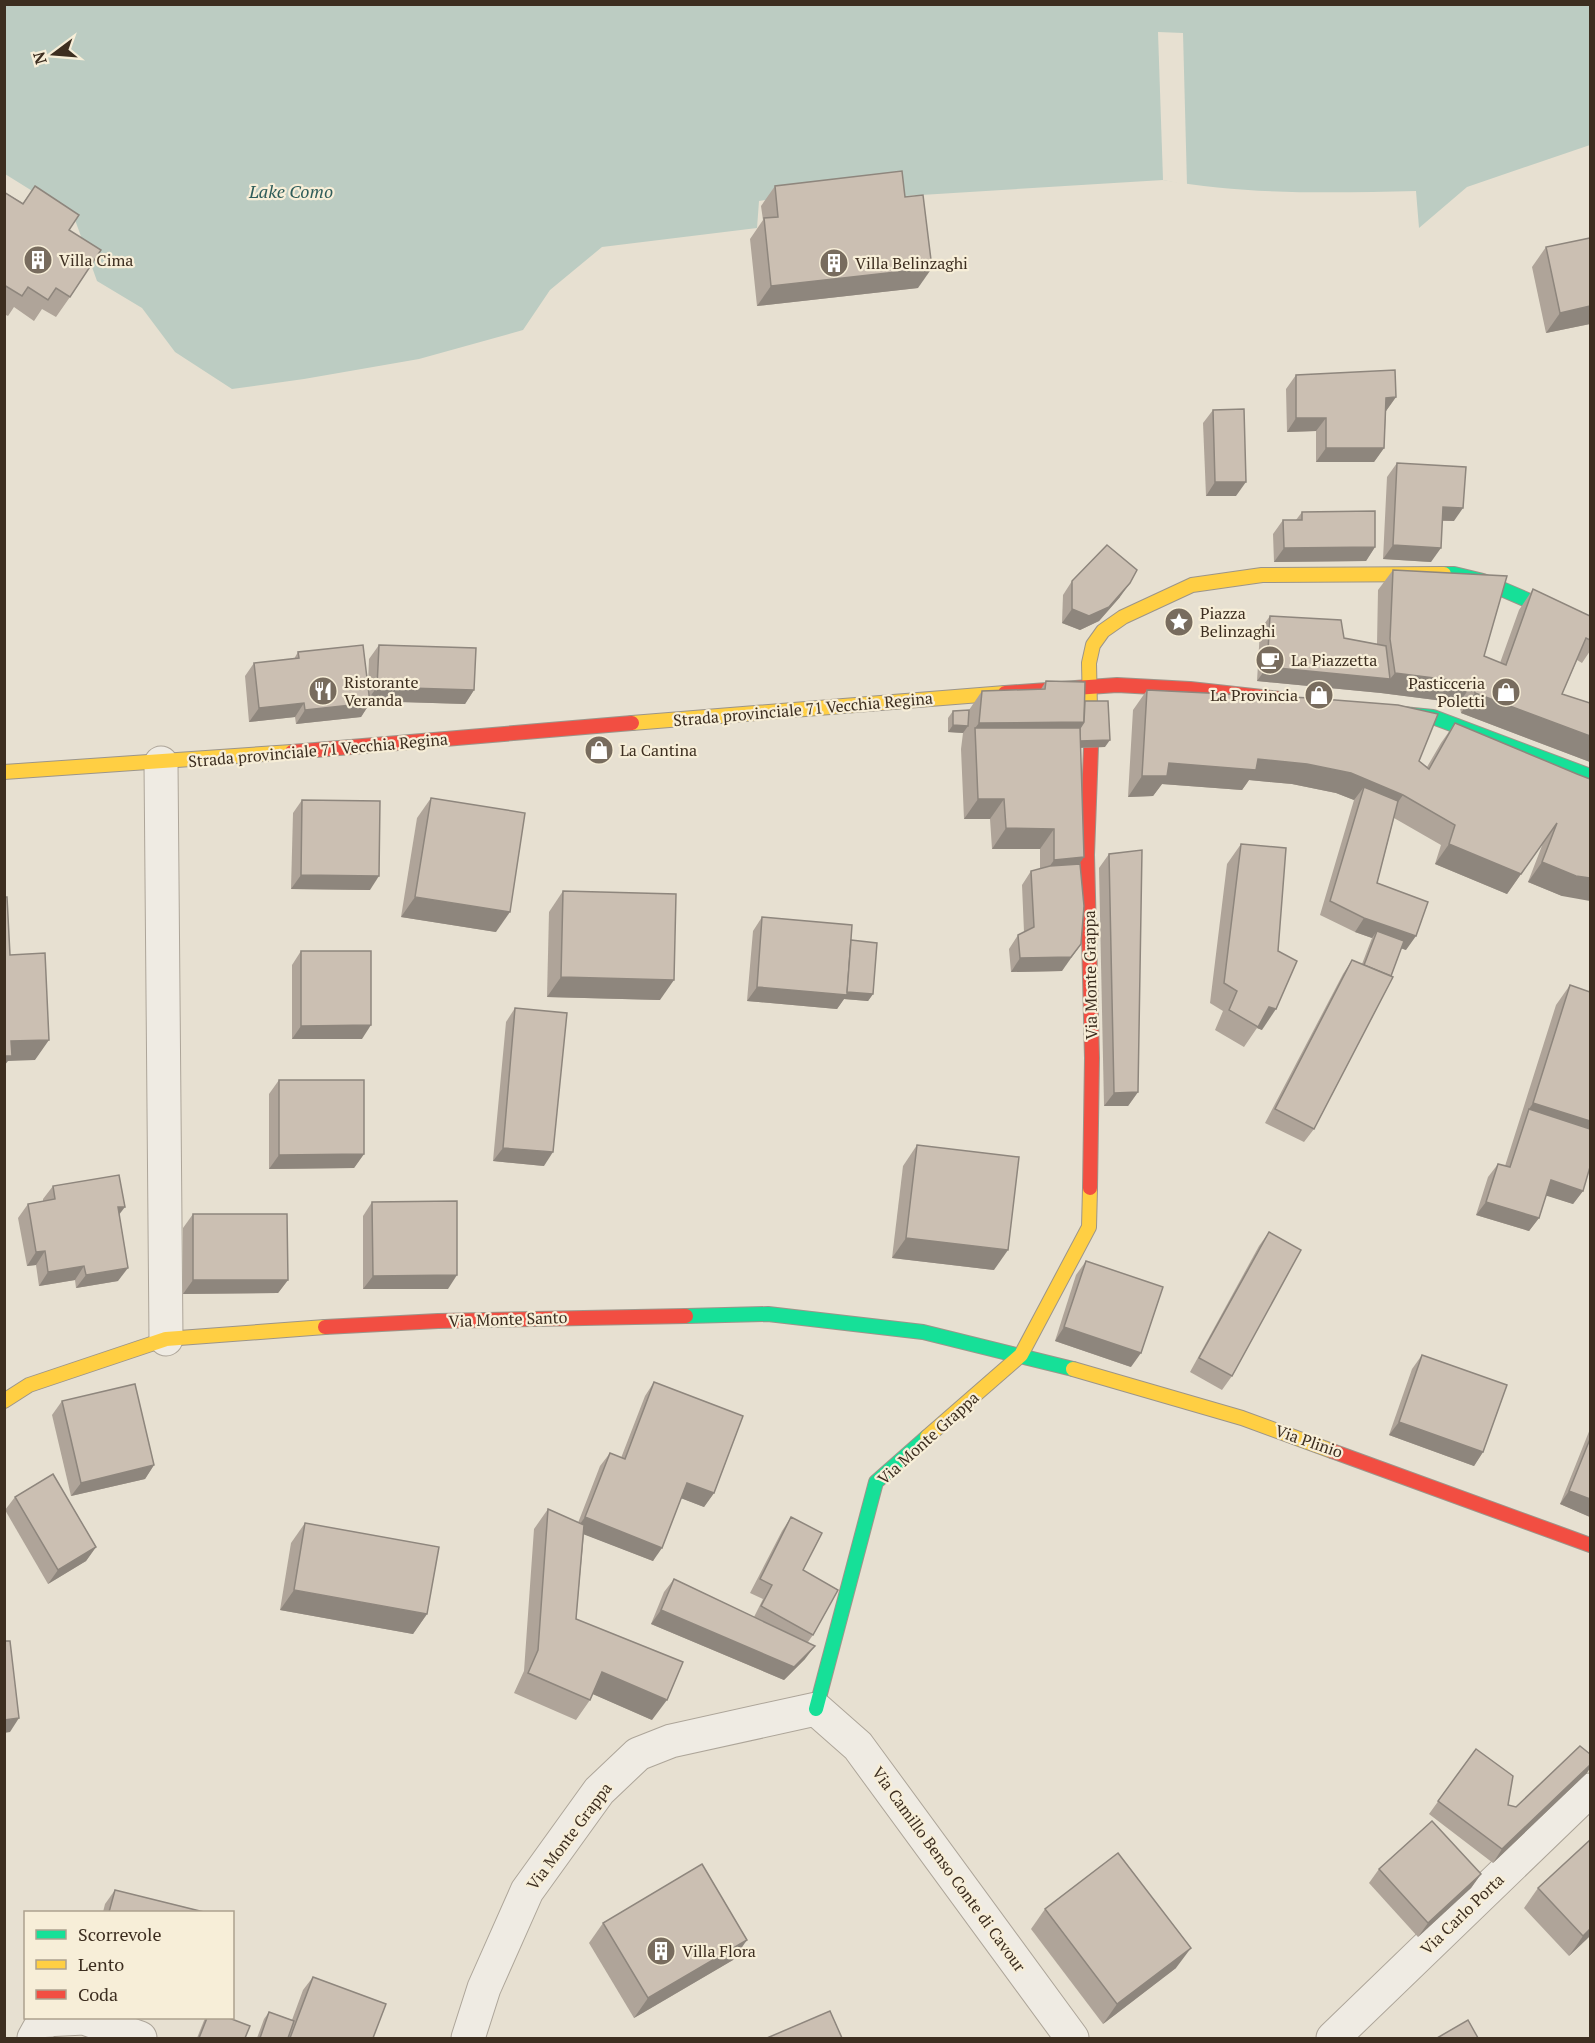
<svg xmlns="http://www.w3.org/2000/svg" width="1595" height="2043" font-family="'PT Serif',serif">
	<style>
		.water { fill: #bcccc2 }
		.pier { fill: #e7e0d1 }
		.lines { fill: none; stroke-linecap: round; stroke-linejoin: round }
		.street-casing { stroke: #ada599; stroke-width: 35 }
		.fast-casing { stroke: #9c958a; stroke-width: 16 }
		.slow-casing { stroke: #9c958a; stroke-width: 16 }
		.jam-casing { stroke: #9c958a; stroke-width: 16 }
		.street { stroke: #efebe3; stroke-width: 33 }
		.fast { stroke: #16e098; stroke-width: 14 }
		.slow { stroke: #ffcf43; stroke-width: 14 }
		.jam { stroke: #f24e42; stroke-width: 14 }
		.wall { fill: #afa499 }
		.shaded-wall { fill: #8e867d }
		.building { fill: #cbbfb2; stroke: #8e867d; stroke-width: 1.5 }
		.labels { text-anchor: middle; stroke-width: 4.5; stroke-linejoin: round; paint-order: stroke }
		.poi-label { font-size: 16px; fill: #3d2e20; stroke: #f7eed8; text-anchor: start }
		.street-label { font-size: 16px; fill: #3d2e20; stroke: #f7eed8 }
		.water-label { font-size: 18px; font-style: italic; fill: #2f5d5a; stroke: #f7eed8 }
	</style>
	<rect width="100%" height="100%" fill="#e7e0d1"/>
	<path class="water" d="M4 5H1590V145L1467 187 1419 228 1416 191C1331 193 1247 195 1163 180L889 197 888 183 759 201 757 228 602 247 550 290 523 330 419 359 304 379 232 389 175 352 142 308 97 281 74 217 5 174Z"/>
	<path class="pier" d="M1158 32 1183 33 1187 185 1163 180Z"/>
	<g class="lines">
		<g class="street-casing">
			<g id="street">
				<path d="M161 763 166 1339"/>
				<path d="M34 2038 44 2020 84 2018 140 2038"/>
				<path d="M468 2038 484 1988 527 1891 599 1791 638 1754 671 1741 816 1709 858 1746 1072 2038"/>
				<path d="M1333 2038 1590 1790"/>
			</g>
		</g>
		<g class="fast-casing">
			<g id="fast">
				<path d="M1444 574H1454L1483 581 1590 627"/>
				<path d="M1393 713 1433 717 1590 776"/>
				<path d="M686 1316 768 1314 923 1332 1073 1369"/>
				<path d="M816 1709 876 1482 927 1437"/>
			</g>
		</g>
		<g class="slow-casing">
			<g id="slow">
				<path d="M1090 709 1089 663 1093 645 1103 631 1123 617 1192 585 1262 575 1444 574"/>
				<path d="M632 723 1005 693"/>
				<path d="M4 772 292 752"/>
				<path d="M1073 1369 1242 1418 1332 1451"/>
				<path d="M4 1401 29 1385 166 1339 325 1327"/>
				<path d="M927 1437 1021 1355 1089 1227 1090 1188"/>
			</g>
		</g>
		<g class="jam-casing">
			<g id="jam">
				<path d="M1005 693 1117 685 1190 689 1280 699"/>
				<path d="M292 752 632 723"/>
				<path d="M1090 1188 1092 1058 1087 855 1091 747"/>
				<path d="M325 1327 438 1321 686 1316"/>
				<path d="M1332 1451 1590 1545"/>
			</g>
		</g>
		<use href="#street" class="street"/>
		<use href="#fast" class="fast"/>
		<use href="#slow" class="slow"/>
		<use href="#jam" class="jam"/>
	</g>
	<g class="wall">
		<path d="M35 186 69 230 70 297 56 317 42 309 34 321 14 307 8 316 4 314V192L23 203Z"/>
		<path d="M775 186 905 197 918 288 757 306 750 239 763 220 761 206Z"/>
		<path d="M1546 247 1590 324 1546 333 1532 267Z"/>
		<path d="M1296 375 1396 397 1386 411 1384 448 1374 462H1316V431L1287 432 1286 389Z"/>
		<path d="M1213 410 1236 496H1206L1203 423Z"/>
		<path d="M1397 463 1454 521H1442L1431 562 1383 559 1387 477Z"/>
		<path d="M1302 512 1375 547 1366 561 1274 562 1273 534 1283 520H1296Z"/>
		<path d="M1393 570 1484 656 1500 663 1519 610 1533 589 1590 616V651L1582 663 1577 660 1562 694 1590 703V762L1461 713 1459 703 1381 693 1257 681 1260 630 1270 616 1344 638 1377 644 1378 590Z"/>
		<path d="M1072 581 1120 597 1099 621 1080 630 1062 623 1063 595Z"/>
		<path d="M379 645 474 690 465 704 370 701V703L361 717 296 724 295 717 249 722 245 676 254 663 294 659 298 652 368 684 369 659Z"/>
		<path d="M1046 681 1085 701 1105 747 1081 748 1080 864 1062 971 1011 972 1009 949 1018 935 1024 932 1022 885 1031 871 1040 869V849H992L990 819H964L961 749 963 733 948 732V718L953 711 969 710 982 691 1041 689Z"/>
		<path d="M1147 690 1419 761 1427 767 1441 743 1455 723 1577 774 1562 896 1528 882 1543 843 1507 894 1435 864 1441 845 1394 818 1377 883 1406 950 1401 948 1314 1129 1304 1142 1265 1123 1343 974 1352 960 1362 964 1372 938 1355 932 1320 915 1354 800 1336 793 1292 784 1249 780 1242 790 1162 784 1153 796 1128 797 1133 710Z"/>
		<path d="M431 798 496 932 401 917 417 818Z"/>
		<path d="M302 800 370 890 291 889 293 813Z"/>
		<path d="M1241 844 1262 1030 1257 1028 1244 1047 1215 1030 1223 1011 1210 1003 1227 864Z"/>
		<path d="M1109 854 1138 1092 1128 1106H1104L1099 868Z"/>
		<path d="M563 891 660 1000 547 997 549 912Z"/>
		<path d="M762 917 851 940 873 994 868 1001 844 999 837 1009 747 1001 753 931Z"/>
		<path d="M301 951 362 1039H292V965Z"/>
		<path d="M1570 985 1583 1191 1573 1204 1546 1195 1539 1218 1529 1231 1476 1215 1488 1177 1498 1164 1505 1166 1556 1005Z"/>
		<path d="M515 1008 544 1166 493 1161 506 1022Z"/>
		<path d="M279 1080 364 1154 354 1168 269 1169V1094Z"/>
		<path d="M917 1145 994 1270 892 1258 903 1166Z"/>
		<path d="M53 1186 119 1214 118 1281 76 1288 75 1280 39 1286 36 1265 27 1266 18 1218 28 1204 43 1201V1199Z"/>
		<path d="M372 1202 448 1289H363V1216Z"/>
		<path d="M193 1214 288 1280 278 1293 183 1294V1228Z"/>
		<path d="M1269 1232 1232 1376 1222 1390 1190 1372 1259 1246Z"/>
		<path d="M1086 1261 1131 1367 1055 1341 1076 1275Z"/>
		<path d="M1422 1355 1483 1452 1474 1466 1389 1435 1412 1369Z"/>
		<path d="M654 1382 714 1493 704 1507 681 1498 653 1561 584 1534 576 1619 652 1720 593 1694 590 1700 576 1720 514 1693 524 1671 534 1529 548 1509 578 1523 600 1466 610 1453 621 1458 645 1396Z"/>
		<path d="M62 1401 154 1465 145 1479 71 1496 52 1415Z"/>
		<path d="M1590 1429V1517L1560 1504Z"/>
		<path d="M15 1497 96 1547 86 1561 48 1584 5 1510Z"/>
		<path d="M791 1517 803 1570 813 1635 808 1642 805 1659 784 1680 651 1624 664 1592 674 1579 754 1617 763 1599 750 1593 782 1531Z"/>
		<path d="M305 1523 427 1614 413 1634 280 1610 291 1543Z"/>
		<path d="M1476 1749 1508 1805 1516 1807 1587 1773 1493 1863 1429 1814Z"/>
		<path d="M1379 1869 1481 1874 1471 1888 1418 1937 1369 1883Z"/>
		<path d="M1538 1888 1590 1936 1569 1956 1524 1908Z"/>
		<path d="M115 1890 204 1912H103L105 1904Z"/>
		<path d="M1045 1909 1176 1968 1103 2024 1031 1929Z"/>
		<path d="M603 1923 733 1960 634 2018 589 1943Z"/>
		<path d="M313 1977 373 2038H257L264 2019 269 2012 292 2020 303 1990Z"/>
		<path d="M205 2018H229L245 2038H197Z"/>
	</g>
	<g class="shaded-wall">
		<path d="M932 268 918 288 757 306 771 286Z"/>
		<path d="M1590 306V324L1546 333 1560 313Z"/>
		<path d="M1396 397 1386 411H1376L1386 398Z"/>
		<path d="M1296 418H1326L1316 431 1287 432Z"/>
		<path d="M1326 448H1384L1374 462H1316Z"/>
		<path d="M1215 482H1246L1236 496H1206Z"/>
		<path d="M1443 507 1463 508 1454 521 1433 520Z"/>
		<path d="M1393 545 1441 548 1431 562 1383 559Z"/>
		<path d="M1375 547 1366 561 1274 562 1284 548Z"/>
		<path d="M1130 583 1120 597 1099 621 1080 630 1062 623 1072 609Z"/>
		<path d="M1267 667 1390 679 1395 673 1473 683 1459 703 1381 693 1257 681Z"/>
		<path d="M377 687 474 690 465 704 367 701Z"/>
		<path d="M1475 693 1590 736V762L1461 713Z"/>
		<path d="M304 703 295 717 249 722 259 708Z"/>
		<path d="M370 703 361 717 296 724 305 710Z"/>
		<path d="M1084 722 1110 740 1105 747 1066 748 975 728 979 723Z"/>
		<path d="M953 725 968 726 963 733 948 732Z"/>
		<path d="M1258 759 1307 764 1351 773 1403 795 1389 815 1364 787 1354 800 1336 793 1292 784 1249 780 1242 790 1162 784 1153 796 1128 797 1142 776 1169 763Z"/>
		<path d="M978 799H1004L990 819H964Z"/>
		<path d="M1006 828 1054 829 1040 849H992Z"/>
		<path d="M1449 844 1521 874 1507 894 1435 864Z"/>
		<path d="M1084 857 1070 878 1040 880 1054 860Z"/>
		<path d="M1542 862 1590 878V901L1562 896 1528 882Z"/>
		<path d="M301 875 379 876 370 890 291 889Z"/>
		<path d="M415 897 510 912 496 932 401 917Z"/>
		<path d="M1364 918 1416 936 1406 950 1374 939 1377 931 1372 938 1355 932Z"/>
		<path d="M1081 944 1062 971 1011 972 1020 958Z"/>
		<path d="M561 977 674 980 660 1000 547 997Z"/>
		<path d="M757 987 843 992 873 994 868 1001 844 999 837 1009 747 1001Z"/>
		<path d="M1269 1007 1276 1009 1262 1030 1257 1028Z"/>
		<path d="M371 1025 362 1039H292L301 1026Z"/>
		<path d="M49 1040 35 1060 8 1061 4 1066V1050L11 1041Z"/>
		<path d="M1138 1092 1128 1106H1104L1114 1093Z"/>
		<path d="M1533 1103 1590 1121V1146L1529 1109Z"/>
		<path d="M503 1148 553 1152 544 1166 493 1161Z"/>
		<path d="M364 1154 354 1168 269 1169 279 1155Z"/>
		<path d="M1551 1180 1583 1191 1573 1204 1541 1194Z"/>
		<path d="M1486 1202 1539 1218 1529 1231 1476 1215Z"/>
		<path d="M118 1207H125L115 1220Z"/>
		<path d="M906 1238 1008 1250 994 1270 892 1258Z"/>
		<path d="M45 1251 36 1265 27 1266 36 1252Z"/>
		<path d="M84 1266 75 1280 39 1286 48 1272Z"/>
		<path d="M128 1268 118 1281 76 1288 86 1275Z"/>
		<path d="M457 1275 448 1289H363L373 1276Z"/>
		<path d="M193 1280H288L278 1293 183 1294Z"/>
		<path d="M1064 1327 1141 1353 1131 1367 1055 1341Z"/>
		<path d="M1399 1422 1483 1452 1474 1466 1389 1435Z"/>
		<path d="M154 1465 145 1479 71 1496 81 1483Z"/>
		<path d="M687 1483 714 1493 704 1507 678 1497Z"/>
		<path d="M1569 1491 1590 1499V1517L1560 1504Z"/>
		<path d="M585 1517 662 1548 653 1561 575 1531Z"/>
		<path d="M96 1547 86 1561 48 1584 58 1570Z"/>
		<path d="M294 1590 427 1614 413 1634 280 1610Z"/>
		<path d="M661 1610 815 1646 805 1659 784 1680 651 1624Z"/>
		<path d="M602 1672 667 1700 652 1720 588 1692Z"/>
		<path d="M19 1718 10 1732 4 1733V1720Z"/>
		<path d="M1590 1765V1768L1587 1773 1493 1863 1502 1849Z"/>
		<path d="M1481 1874 1471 1888 1418 1937 1428 1923Z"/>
		<path d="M1590 1929V1936L1569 1956 1583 1936Z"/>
		<path d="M747 1940 733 1960 634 2018 648 1998Z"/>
		<path d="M1191 1948 1176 1968 1103 2024 1117 2004Z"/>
	</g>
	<g class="building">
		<path d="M902 171 905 197 923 195 932 268 771 286 764 218 778 217 775 186Z"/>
		<path d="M35 186 79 215 69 230 101 250 70 297 56 288 48 300 28 287 22 296 4 285V192L23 204Z"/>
		<path d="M1590 238V306L1560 313 1546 247Z"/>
		<path d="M1395 370 1396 397 1386 398 1384 448H1326V418H1296V375Z"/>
		<path d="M1244 409 1246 482H1215L1213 410Z"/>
		<path d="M1397 463 1466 467 1463 508 1443 507 1441 548 1393 545Z"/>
		<path d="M1375 511V547L1284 548 1283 520H1302V512Z"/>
		<path d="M1107 545 1137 570 1130 583 1109 607 1089 616 1072 609V581Z"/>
		<path d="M1393 570 1507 576 1484 656 1506 665 1533 589 1590 616V640L1586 638 1562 694 1590 703V736L1475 693 1473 683 1395 673 1390 639Z"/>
		<path d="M1270 616 1341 620 1344 638 1386 646 1390 679 1267 667Z"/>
		<path d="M363 645 370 703 305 710 304 703 259 708 254 663 299 658 298 652Z"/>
		<path d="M379 645 476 648 474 690 377 687Z"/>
		<path d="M1046 681 1085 682 1084 722 979 723 982 691 1045 689Z"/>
		<path d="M1147 690 1310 698 1398 705 1438 714 1419 761 1429 769 1455 723 1577 774 1590 779V878L1576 876 1542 862 1557 823 1521 874 1449 844 1455 825 1403 795 1351 773 1307 764 1258 759 1256 770 1169 763 1167 776H1142Z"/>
		<path d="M1085 701H1108L1110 740 1080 741V728L1084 722Z"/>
		<path d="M969 710 968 726 953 725V711Z"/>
		<path d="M975 728H1080L1084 857 1054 860V829L1006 828 1004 799H978Z"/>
		<path d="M1364 787 1398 801 1377 883 1428 902 1416 936 1364 918 1330 901Z"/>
		<path d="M431 798 525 813 510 912 415 897Z"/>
		<path d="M302 800 380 801 379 876 301 875Z"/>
		<path d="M1241 844 1286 848 1278 951 1297 961 1276 1009 1269 1007 1258 1027 1229 1010 1237 991 1224 983Z"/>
		<path d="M1142 850 1138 1092 1114 1093 1109 854Z"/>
		<path d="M1080 864 1084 906 1081 944 1071 957 1020 958 1018 935 1034 927 1031 871 1050 866Z"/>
		<path d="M563 891 676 894 674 980 561 977Z"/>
		<path d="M4 897H7L10 955 45 953 49 1040 11 1041 12 1056H4Z"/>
		<path d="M762 917 852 925 847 995 757 987Z"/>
		<path d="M1377 931 1404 941 1391 976 1364 965Z"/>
		<path d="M851 940 877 943 873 994 847 992Z"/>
		<path d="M301 951H371V1025L301 1026Z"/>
		<path d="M1352 960 1393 977 1314 1129 1275 1109Z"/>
		<path d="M1570 985 1590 992V1121L1533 1103Z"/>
		<path d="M515 1008 567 1013 553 1152 503 1148Z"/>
		<path d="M279 1080H364V1154L279 1155Z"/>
		<path d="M1529 1109 1590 1129V1167L1583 1191 1551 1180 1539 1218 1486 1202 1498 1164 1510 1167Z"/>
		<path d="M917 1145 1019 1157 1008 1250 906 1238Z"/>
		<path d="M119 1175 125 1207H118L128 1268 86 1275 84 1266 48 1272 45 1251 36 1252 28 1204 55 1199 53 1186Z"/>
		<path d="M457 1201V1275L373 1276 372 1202Z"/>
		<path d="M193 1214H287L288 1280H193Z"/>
		<path d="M1269 1232 1301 1250 1232 1376 1199 1358Z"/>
		<path d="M1086 1261 1163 1287 1141 1353 1064 1327Z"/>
		<path d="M1422 1355 1507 1385 1483 1452 1399 1422Z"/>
		<path d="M654 1382 743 1416 714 1493 687 1483 662 1548 585 1517 610 1453 625 1459Z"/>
		<path d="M135 1384 154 1465 81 1483 62 1401Z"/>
		<path d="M1590 1439V1499L1569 1491Z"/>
		<path d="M53 1474 96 1547 58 1570 15 1497Z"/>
		<path d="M548 1509 584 1525 576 1619 683 1662 667 1700 602 1672 590 1700 528 1673 538 1650Z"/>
		<path d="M791 1517 822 1533 803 1570 838 1590 813 1635 761 1606 772 1585 760 1579Z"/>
		<path d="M305 1523 439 1547 427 1614 294 1590Z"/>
		<path d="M674 1579 815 1646 794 1667 661 1610Z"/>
		<path d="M4 1641H10L19 1718 4 1720Z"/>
		<path d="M1580 1746 1590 1754V1765L1502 1849 1438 1801 1476 1749 1513 1776 1508 1805 1516 1807Z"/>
		<path d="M1432 1821 1481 1874 1428 1923 1379 1869Z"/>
		<path d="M1590 1840V1929L1583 1936 1538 1888Z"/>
		<path d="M1118 1853 1191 1948 1117 2004 1045 1909Z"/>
		<path d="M702 1864 747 1940 648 1998 603 1923Z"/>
		<path d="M115 1890 204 1912H109Z"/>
		<path d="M313 1977 386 2004 373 2038H290Z"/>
		<path d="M830 2011 842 2038H767Z"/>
		<path d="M269 2012 294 2021 288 2038H260Z"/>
		<path d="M207 2018H229L250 2026 245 2038H199Z"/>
		<path d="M1468 2020 1478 2038H1437Z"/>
	</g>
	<defs>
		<g id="building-disc" transform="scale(1.5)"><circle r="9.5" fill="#786c5e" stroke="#f7eed8"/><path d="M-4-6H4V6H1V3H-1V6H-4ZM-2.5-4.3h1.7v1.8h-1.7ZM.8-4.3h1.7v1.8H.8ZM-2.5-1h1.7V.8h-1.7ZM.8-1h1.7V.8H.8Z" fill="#fff"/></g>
		<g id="sight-disc" transform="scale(1.5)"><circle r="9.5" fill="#786c5e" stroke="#f7eed8"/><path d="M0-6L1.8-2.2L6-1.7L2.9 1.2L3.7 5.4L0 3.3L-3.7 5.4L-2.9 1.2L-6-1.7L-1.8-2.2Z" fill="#fff"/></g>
		<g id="cafe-disc" transform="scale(1.5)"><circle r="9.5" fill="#786c5e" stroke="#f7eed8"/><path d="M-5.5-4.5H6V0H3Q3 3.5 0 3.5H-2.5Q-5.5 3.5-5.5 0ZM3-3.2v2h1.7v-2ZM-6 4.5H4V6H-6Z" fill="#fff"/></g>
		<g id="restaurant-disc" transform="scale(1.5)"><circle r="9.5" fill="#786c5e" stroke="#f7eed8"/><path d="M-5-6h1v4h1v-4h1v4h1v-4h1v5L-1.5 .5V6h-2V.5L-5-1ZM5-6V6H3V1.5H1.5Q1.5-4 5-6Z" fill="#fff"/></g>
		<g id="shop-disc" transform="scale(1.5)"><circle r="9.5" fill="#786c5e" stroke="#f7eed8"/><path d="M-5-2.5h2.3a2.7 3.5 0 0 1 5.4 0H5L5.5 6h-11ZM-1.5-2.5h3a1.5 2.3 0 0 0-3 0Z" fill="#fff"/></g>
	</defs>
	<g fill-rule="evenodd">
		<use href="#building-disc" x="38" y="260"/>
		<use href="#building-disc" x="834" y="263"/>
		<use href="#sight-disc" x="1179" y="622"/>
		<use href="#cafe-disc" x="1270" y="660"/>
		<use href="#restaurant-disc" x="323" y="691"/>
		<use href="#shop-disc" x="1506" y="692"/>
		<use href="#shop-disc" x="1319" y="695"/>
		<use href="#shop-disc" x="599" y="750"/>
		<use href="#building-disc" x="661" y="1951"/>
	</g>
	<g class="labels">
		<g class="poi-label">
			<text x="59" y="266">Villa Cima</text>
			<text x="855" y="269">Villa Belinzaghi</text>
			<text x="1200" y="619">Piazza<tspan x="1200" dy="18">Belinzaghi</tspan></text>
			<text x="1291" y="666">La Piazzetta</text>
			<text x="344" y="688">Ristorante<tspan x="344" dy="18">Veranda</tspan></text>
			<text x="1485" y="689" text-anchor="end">Pasticceria<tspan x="1485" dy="18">Poletti</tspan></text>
			<text x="1298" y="701" text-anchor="end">La Provincia</text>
			<text x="620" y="756">La Cantina</text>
			<text x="682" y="1957">Villa Flora</text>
		</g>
		<g class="street-label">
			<text transform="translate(803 709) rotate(-5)" y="6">Strada provinciale 71 Vecchia Regina</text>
			<text transform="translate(318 750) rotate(-5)" y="6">Strada provinciale 71 Vecchia Regina</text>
			<text transform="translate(1090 975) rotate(-91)" y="6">Via Monte Grappa</text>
			<text transform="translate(508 1319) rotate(-2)" y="6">Via Monte Santo</text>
			<text transform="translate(928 1438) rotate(-42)" y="6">Via Monte Grappa</text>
			<text transform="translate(1309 1441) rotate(19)" y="6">Via Plinio</text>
			<text transform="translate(569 1836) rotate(-53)" y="6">Via Monte Grappa</text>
			<text transform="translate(949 1869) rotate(54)" y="6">Via Camillo Benso Conte di Cavour</text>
			<text transform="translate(1462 1914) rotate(-44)" y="6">Via Carlo Porta</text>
		</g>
		<g class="water-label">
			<text x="291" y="198">Lake Como</text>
		</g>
	</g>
	<rect width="1595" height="2043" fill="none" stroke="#3d2e20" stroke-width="12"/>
	<rect x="24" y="1911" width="210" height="108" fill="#f7eed8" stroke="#ada18e" stroke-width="1.5"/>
	<rect x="36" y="1930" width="30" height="9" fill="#16e098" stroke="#ada18e" stroke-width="1.5"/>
	<text x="78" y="1941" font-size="18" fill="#3d2e20">Scorrevole</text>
	<rect x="36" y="1960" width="30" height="9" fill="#ffcf43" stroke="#ada18e" stroke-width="1.5"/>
	<text x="78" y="1971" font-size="18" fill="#3d2e20">Lento</text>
	<rect x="36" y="1990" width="30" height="9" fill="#f24e42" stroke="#ada18e" stroke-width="1.5"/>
	<text x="78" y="2001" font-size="18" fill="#3d2e20">Coda</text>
	<g transform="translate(54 54) rotate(254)" stroke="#f7eed8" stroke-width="4.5" paint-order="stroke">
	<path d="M0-4.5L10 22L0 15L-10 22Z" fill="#3d2e20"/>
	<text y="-9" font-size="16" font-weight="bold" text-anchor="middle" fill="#3d2e20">N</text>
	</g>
</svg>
